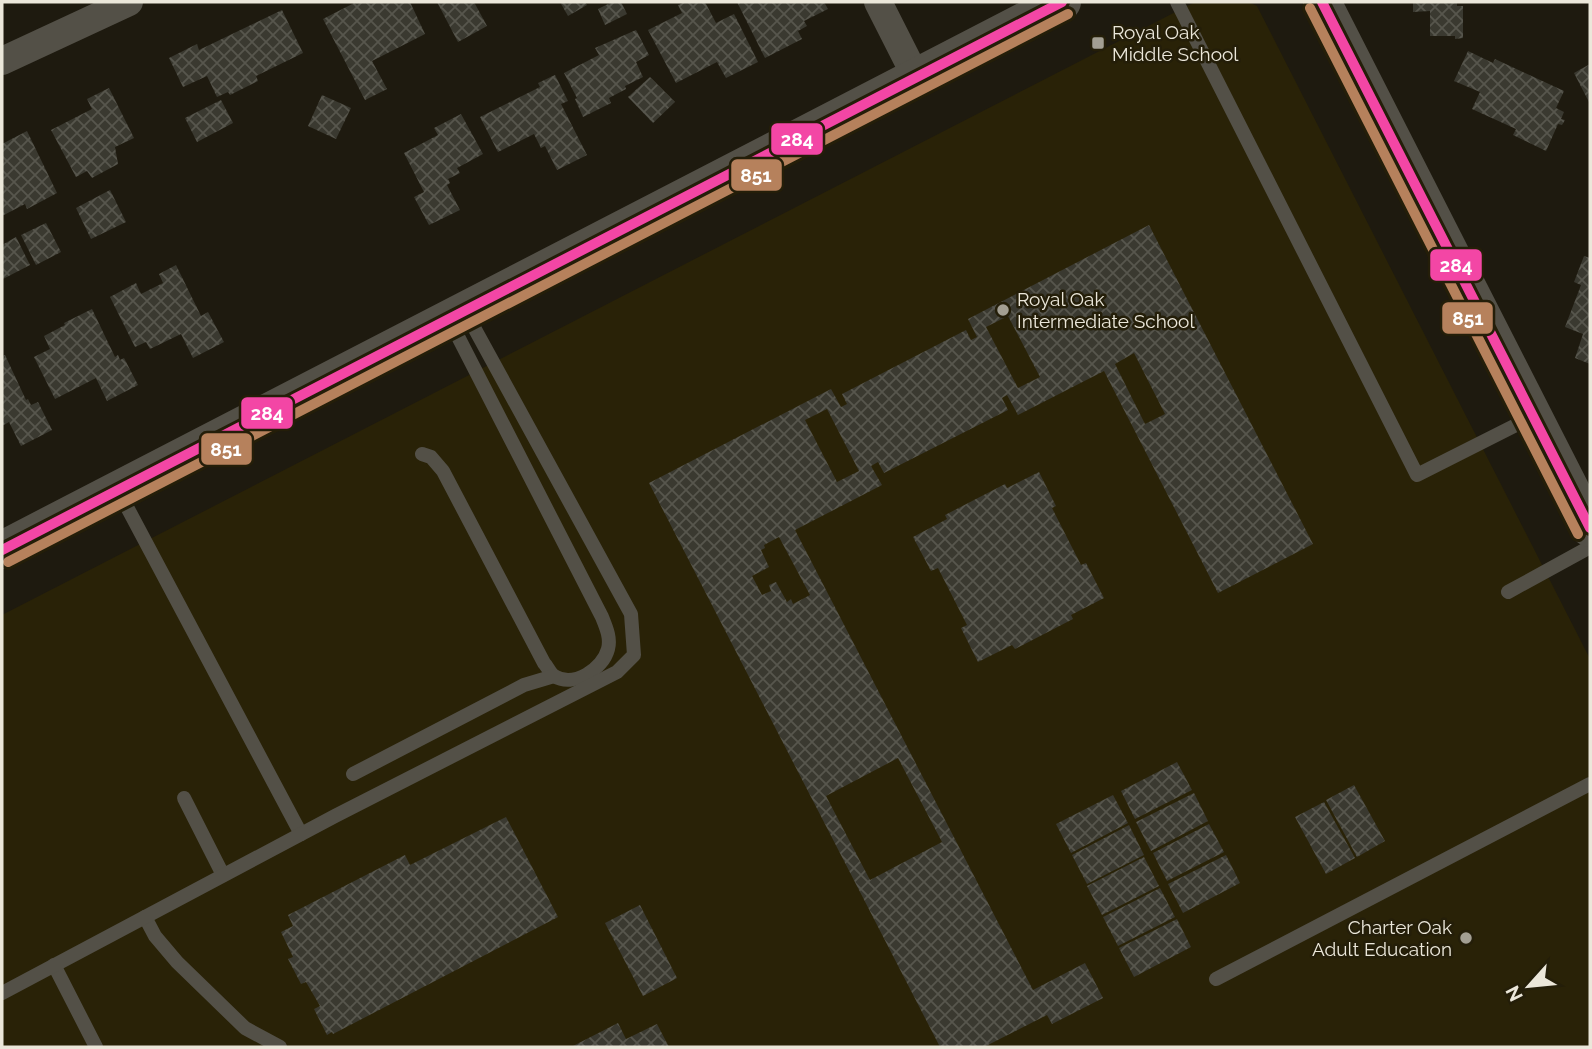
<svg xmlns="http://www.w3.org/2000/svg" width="1592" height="1049" font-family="Raleway,sans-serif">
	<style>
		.built { fill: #292207 }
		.building { fill: url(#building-cross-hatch); fill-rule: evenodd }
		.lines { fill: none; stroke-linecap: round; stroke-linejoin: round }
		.lane { stroke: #535047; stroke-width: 14 }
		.street { stroke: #535047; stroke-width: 28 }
		.secondary { stroke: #535047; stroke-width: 38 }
		.bus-1-casing { stroke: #241e09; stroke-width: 16 }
		.bus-2-casing { stroke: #241e09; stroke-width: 16 }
		.bus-1 { stroke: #f346a5; stroke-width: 10 }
		.bus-2 { stroke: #b6815c; stroke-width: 10 }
		.poi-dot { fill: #a39f93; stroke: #241e09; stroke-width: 2.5 }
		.labels { text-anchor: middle; stroke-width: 5; stroke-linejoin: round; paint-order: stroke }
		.poi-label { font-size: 19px; fill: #ebe7da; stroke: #241e09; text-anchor: start }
		.line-badge { stroke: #241e09; stroke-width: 2.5 }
		.badge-label { font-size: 19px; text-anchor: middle; font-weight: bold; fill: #fff }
	</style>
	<defs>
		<pattern id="building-cross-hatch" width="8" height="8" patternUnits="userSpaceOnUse" patternTransform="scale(1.75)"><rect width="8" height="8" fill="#3a3930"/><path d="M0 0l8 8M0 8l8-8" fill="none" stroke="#57564d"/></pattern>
	</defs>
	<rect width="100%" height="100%" fill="#1e1a0f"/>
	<path class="built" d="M1195 2H1249L1257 6 1590 659V1047H2V615Z"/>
	<g class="building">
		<path d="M356 2H410L425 34 372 61 387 89 365 100 323 19Z"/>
		<path d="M437 2H474L487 26 458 42Z"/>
		<path d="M560 2H585L587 5 568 16Z"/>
		<path d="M612 2H621L627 14 605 25 598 9Z"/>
		<path d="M685 2H705L716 23 734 14 758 62 726 78 717 62 676 83 648 30 682 13 678 5Z"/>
		<path d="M737 2H824L828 9 804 21 807 26 798 31 802 39 765 58Z"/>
		<path d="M1413 2H1457V6H1463V38L1455 39V36H1430V11L1413 12Z"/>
		<path d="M282 10 303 53 256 76 258 81 230 95 228 92 217 97 207 76 183 87 169 58 197 44 199 50Z"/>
		<path d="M636 30 649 55 636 62 643 77 625 86 626 89 609 98 611 103 583 117 575 99 577 98 564 73 599 55 595 48Z"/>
		<path d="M1468 51 1493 63 1495 59 1564 91 1556 108 1564 112 1561 119 1565 120 1562 125 1558 124 1546 151 1513 135 1516 129 1472 109 1480 92 1454 81Z"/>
		<path d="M1590 64V104L1574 73Z"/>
		<path d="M555 75 568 101 561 104 587 155 557 170 545 146 541 148 534 134 498 152 480 117 540 87 538 83Z"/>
		<path d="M650 77 675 102 653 123 628 97Z"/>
		<path d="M109 88 134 138 115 147 118 164 92 178 87 171 76 177 51 130 92 109 87 99Z"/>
		<path d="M322 95 351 108 336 139 308 126Z"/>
		<path d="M221 100 233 123 197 142 185 118Z"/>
		<path d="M461 114 483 154 457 168 460 173 448 179 450 183 447 185 460 210 429 225 414 197 424 192 404 153 438 135 434 128Z"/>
		<path d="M27 131 57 193 27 209 25 204 2 216V144Z"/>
		<path d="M110 190 126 222 91 239 76 208Z"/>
		<path d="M46 223 61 252 36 265 21 235Z"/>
		<path d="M1149 225 1313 544 1218 593 1104 371 1018 415 1007 395 1002 398 1008 410 884 473 878 462 871 466 882 485 795 530 1033 990 1085 963 1103 998 1052 1024 1047 1015 984 1047H940L649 483 831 389 841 407 847 404 842 394 966 330 971 340 977 337 968 319ZM1008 316 1040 377 1018 388 986 327ZM1134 353 1165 414 1145 424 1115 364ZM827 409 859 471 837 482 805 420ZM779 537 810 595 793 604 791 599 787 602 776 582 769 585 771 591 762 595 752 576 769 567 761 550 765 548 764 545ZM898 758 942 842 870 880 826 796Z"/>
		<path d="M16 237 30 265 3 279 2 245Z"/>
		<path d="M1584 256 1590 258V364L1575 358 1583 334 1565 327 1581 285 1574 282Z"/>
		<path d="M176 265 201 316 208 312 224 342 193 358 181 334 150 349 146 342 135 347 110 297 136 283 141 294 163 283 159 274Z"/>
		<path d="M92 309 115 357 118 355 120 360 124 358 138 385 107 401 96 378 55 399 34 357 50 349 44 336 65 325 64 323Z"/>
		<path d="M5 355 26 400 28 399 31 405 38 402 52 430 21 446 9 422 2 426V356Z"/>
		<path d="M1039 472 1056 506 1052 508 1081 565 1086 563 1104 598 1071 615 1073 619 1015 649 1012 645 978 662 961 628 967 625 938 568 931 571 913 537 947 519 945 515 1005 484 1007 488Z"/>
		<path d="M1177 762 1192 790 1135 819 1121 791Z"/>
		<path d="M1354 785 1385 841 1357 857 1326 800Z"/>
		<path d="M1194 793 1208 821 1151 851 1136 822Z"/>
		<path d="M1113 795 1128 823 1071 853 1056 824Z"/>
		<path d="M1324 802 1355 858 1326 874 1295 817Z"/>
		<path d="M506 817 558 917 333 1034 332 1032 327 1035 314 1009 320 1006 306 982 301 984 288 959 293 957 281 932 293 926 288 915 405 855 410 865Z"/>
		<path d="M1209 824 1224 852 1167 881 1153 853Z"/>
		<path d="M1129 825 1144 855 1087 884 1072 855Z"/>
		<path d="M1226 855 1240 883 1183 913 1168 884Z"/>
		<path d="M1144 857 1159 886 1102 915 1087 886Z"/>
		<path d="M1160 888 1175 917 1118 946 1103 917Z"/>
		<path d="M640 905 677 978 643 996 605 923Z"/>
		<path d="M1177 919 1191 947 1134 977 1119 948Z"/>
		<path d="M618 1023 626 1039 657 1024 669 1047H571Z"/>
	</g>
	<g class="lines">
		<g class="lane">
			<path d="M1177 2 1417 475 1532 417"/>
			<path d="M422 454 431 457 443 471 544 663C547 666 550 673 554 676 574 688 603 669 608 649 611 638 606 627 602 617L450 321"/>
			<path d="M119 492 301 834"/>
			<path d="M1508 592 1590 547"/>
			<path d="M353 774 524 685 554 676"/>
			<path d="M184 798 223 875"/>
			<path d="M145 917 155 936 177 962 245 1028 280 1047"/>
			<path d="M54 965 96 1047"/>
			<path d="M1216 979 1590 784"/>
			<path d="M2 993 335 816 617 672 634 655 631 614 465 311"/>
		</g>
		<g class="street">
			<path d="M878 2 916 77"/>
			<path d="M2 61 129 2"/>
		</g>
		<g class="secondary">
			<path d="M1322 2 1590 528"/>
			<path d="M2 550 1062 2"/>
		</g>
		<g class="bus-1-casing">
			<g id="bus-1">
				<path d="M1322 2 1590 528"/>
				<path d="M2 550 1062 2"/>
			</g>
		</g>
		<g class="bus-2-casing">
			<g id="bus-2">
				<path d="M1310 8 1578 534"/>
				<path d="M8 562 1068 14"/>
			</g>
		</g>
		<use href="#bus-1" class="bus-1"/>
		<use href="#bus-2" class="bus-2"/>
	</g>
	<g class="poi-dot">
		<rect x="1091" y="36" width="14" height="14" rx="3.5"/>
		<circle cx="1003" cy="310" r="7"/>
		<circle cx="1466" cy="938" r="7"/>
	</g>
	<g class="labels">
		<g class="poi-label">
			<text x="1112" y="39">Royal Oak<tspan x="1112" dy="22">Middle School</tspan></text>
			<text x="1017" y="306">Royal Oak<tspan x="1017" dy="22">Intermediate School</tspan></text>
			<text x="1452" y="934" text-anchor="end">Charter Oak<tspan x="1452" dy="22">Adult Education</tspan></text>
		</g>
	</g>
	<g class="line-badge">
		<rect x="770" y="122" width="54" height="34" rx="7" fill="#f346a5"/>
		<rect x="730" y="158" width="53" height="34" rx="7" fill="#b6815c"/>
		<rect x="1429" y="248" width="54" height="34" rx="7" fill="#f346a5"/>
		<rect x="1441" y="301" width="53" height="34" rx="7" fill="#b6815c"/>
		<rect x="240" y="396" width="54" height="34" rx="7" fill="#f346a5"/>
		<rect x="200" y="432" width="53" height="34" rx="7" fill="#b6815c"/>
	</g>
	<g class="badge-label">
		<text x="797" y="146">284</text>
		<text x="756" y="182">851</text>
		<text x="1456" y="272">284</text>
		<text x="1468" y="325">851</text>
		<text x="267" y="420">284</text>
		<text x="226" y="456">851</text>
	</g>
	<rect width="1592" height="1049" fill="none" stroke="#ebe7da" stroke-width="7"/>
	<g transform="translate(1529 986) rotate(243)" stroke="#241e09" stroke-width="5" paint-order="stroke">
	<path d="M0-5L12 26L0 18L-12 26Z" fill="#ebe7da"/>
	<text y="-10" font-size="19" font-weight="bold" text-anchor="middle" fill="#ebe7da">N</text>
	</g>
</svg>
